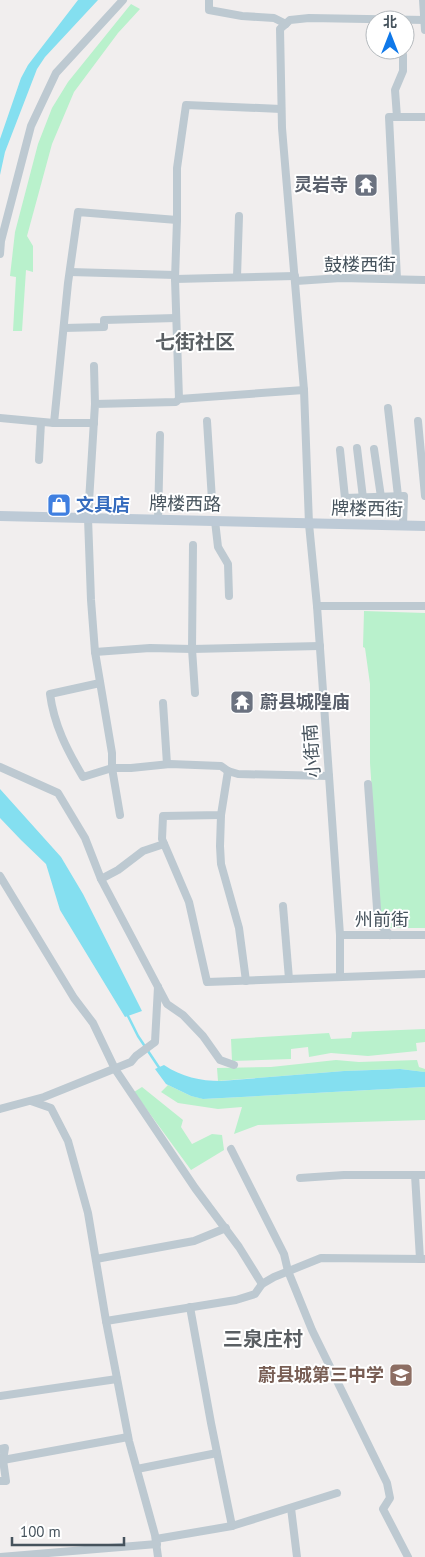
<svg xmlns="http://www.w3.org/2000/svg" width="425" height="1557" font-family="'PT Sans','Noto Sans SC',sans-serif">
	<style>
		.green { fill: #b9f1cc }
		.water { fill: #84dff0 }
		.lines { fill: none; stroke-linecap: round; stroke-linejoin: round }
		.stream { stroke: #84dff0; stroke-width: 2.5 }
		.minor-tunnel { stroke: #c6c7ca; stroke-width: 8; stroke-dasharray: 8 4; stroke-linecap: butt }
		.minor { stroke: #bdc9d1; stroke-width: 8 }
		.secondary { stroke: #bdcad6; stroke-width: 10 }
		.labels { text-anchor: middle; stroke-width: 4; stroke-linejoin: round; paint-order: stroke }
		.worship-label { font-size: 18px; font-weight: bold; fill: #5b616d; stroke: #fff; text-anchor: end }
		.street-label { font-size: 18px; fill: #45525c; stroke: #fff }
		.shop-label { font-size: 18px; font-weight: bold; fill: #366cbe; stroke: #fff; text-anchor: start }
		.education-label { font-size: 18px; font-weight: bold; fill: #785e54; stroke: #fff; text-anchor: end }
		.quarter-label { font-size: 20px; font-weight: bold; fill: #5a5f63; stroke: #fff }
	</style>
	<rect width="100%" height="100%" fill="#f1eeee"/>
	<g class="green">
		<path d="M131 4 140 9 118 33 74 92 52 144 27 236 33 246V272L26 270 22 331H13L16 277 10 276 15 232 38 144 52 108 68 82Z"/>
		<path d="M364 611 425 613V928H381L370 763V684L365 648 363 647Z"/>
		<path d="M425 1029V1042L416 1043 417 1051 368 1056 331 1053 309 1057 308 1047 291 1049V1059L232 1061 231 1039 329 1033 331 1039 351 1038 352 1032Z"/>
		<path d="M336 1060 359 1062 417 1060 419 1067 425 1069V1072L400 1069 344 1071 218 1081 217 1068 271 1067Z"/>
		<path d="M168 1085 191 1096 204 1099 425 1087V1120L258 1125 234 1134 242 1107 218 1109 178 1103 161 1092Z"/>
		<path d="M142 1087 183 1120 181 1127 192 1144 212 1134 222 1135 224 1150 191 1170 134 1092Z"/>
	</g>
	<g class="water">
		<path d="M78 0H98L45 57 37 69 5 152 0 175V139L21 78 28 65Z"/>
		<path d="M0 789 61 857 83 894 142 1011 125 1017 60 910 46 864 21 840 0 818Z"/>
		<path d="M164 1065C182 1077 200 1081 221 1081L344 1071 400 1069 425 1072V1087L203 1099 191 1096 166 1084 155 1069Z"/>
	</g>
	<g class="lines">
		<path class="stream" d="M127 1014 138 1036 160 1069"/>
		<path class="minor-tunnel" d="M212 500V511"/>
		<g class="minor">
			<path d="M209 0V10L242 16 274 18 286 24"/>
			<path d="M423 0 425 30"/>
			<path d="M397 117 395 90 403 71V55"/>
			<path d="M0 254 1 241 31 126 56 73 123 0"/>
			<path d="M70 272 175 275"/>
			<path d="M237 277 239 216"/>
			<path d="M175 279 295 276"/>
			<path d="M397 279 389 117H425"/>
			<path d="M296 281 341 278 425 280"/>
			<path d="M64 328 104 327V320L176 318"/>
			<path d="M94 366 95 404"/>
			<path d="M179 399 304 390"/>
			<path d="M388 408 398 496"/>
			<path d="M0 418 54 423"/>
			<path d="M207 421 212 500"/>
			<path d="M418 421 425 496"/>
			<path d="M94 423H54L68 283 78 212 177 220"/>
			<path d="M357 448 363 498"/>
			<path d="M374 449 381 497"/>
			<path d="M340 450 345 498 404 496 403 525"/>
			<path d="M39 460 41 422"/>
			<path d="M158 520 160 435"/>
			<path d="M215 521 218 547 228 564 229 596"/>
			<path d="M193 545 192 649 195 693"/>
			<path d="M317 606H425"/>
			<path d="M95 652 150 648 192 649 320 646"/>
			<path d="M100 683 50 694C54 725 67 750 83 777L112 768H131L170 764 221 766 228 771 238 774 329 776"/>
			<path d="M163 703 167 764"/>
			<path d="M0 767 58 793 85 838 101 879 167 1004 183 1015 203 1036 220 1060 234 1065"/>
			<path d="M228 771 221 815 163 816 162 839 189 902 207 982 425 974"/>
			<path d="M368 784 378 922 390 935"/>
			<path d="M120 815 112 768V753L95 652 91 600 88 518 95 404 176 402 179 399 175 279 177 220V168L186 105 281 109"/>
			<path d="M221 815 220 846 221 864 239 928 246 981"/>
			<path d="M0 876 74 998 93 1023 115 1069 195 1188 239 1247 262 1284"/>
			<path d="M101 879 118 870 143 851 164 844"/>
			<path d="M283 906 289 979"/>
			<path d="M340 935H425"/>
			<path d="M340 977V935L329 776 317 606 309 524 304 390 282 128 280 29 290 20 309 18 425 20"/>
			<path d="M31 1101 51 1108 68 1141 88 1213 106 1321 129 1441 155 1535 158 1557"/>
			<path d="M0 1109 44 1097 131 1062 136 1056 155 1042 158 987"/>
			<path d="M231 1149 284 1254 288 1271 312 1330 387 1483 390 1498 383 1509 408 1557"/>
			<path d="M300 1178 344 1175H415"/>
			<path d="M96 1259 194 1241 226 1228"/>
			<path d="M420 1259 415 1175H425"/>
			<path d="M190 1307 211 1423 232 1526"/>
			<path d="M106 1321 236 1300 255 1294 262 1284 274 1277 321 1258 425 1259"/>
			<path d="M0 1396 117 1379"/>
			<path d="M0 1449 5 1448 3 1460 6 1481H0"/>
			<path d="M3 1460 128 1437"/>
			<path d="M137 1469 217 1453"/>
			<path d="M291 1508 297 1557"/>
			<path d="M156 1539 232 1526 337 1493"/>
			<path d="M0 1557 157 1544"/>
		</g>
		<path class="secondary" d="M0 516 425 526"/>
	</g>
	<defs>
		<g id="temple-square" transform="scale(1.25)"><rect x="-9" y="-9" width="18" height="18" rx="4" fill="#6b7280" stroke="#fff"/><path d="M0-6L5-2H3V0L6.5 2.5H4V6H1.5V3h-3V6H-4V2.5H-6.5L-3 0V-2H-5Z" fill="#fff"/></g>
		<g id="shop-square" transform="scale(1.25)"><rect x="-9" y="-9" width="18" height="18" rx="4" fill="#3f7fe0" stroke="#fff"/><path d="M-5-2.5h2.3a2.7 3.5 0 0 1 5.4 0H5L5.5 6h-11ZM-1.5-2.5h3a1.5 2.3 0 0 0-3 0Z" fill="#fff"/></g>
		<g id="school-square" transform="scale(1.25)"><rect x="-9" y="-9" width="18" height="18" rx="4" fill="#8d6e63" stroke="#fff"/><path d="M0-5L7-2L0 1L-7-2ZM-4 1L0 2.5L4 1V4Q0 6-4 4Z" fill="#fff"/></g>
	</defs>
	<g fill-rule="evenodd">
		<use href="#temple-square" x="366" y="185"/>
		<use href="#shop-square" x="59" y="505"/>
		<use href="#temple-square" x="242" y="702"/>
		<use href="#school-square" x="401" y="1375"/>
	</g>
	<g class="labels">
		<g class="worship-label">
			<text x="348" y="191">灵岩寺</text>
			<text x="260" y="708" text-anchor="start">蔚县城隍庙</text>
		</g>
		<g class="street-label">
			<text x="360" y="271">鼓楼西街</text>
			<text transform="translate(185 504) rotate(1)" y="6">牌楼西路</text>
			<text transform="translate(367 509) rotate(1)" y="6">牌楼西街</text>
			<text transform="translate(312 751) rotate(-94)" y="6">小街南</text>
			<text x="382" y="926">州前街</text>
		</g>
		<g class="shop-label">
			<text x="76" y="511">文具店</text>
		</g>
		<g class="education-label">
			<text x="384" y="1381">蔚县城第三中学</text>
		</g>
		<g class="quarter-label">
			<text x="195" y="349">七街社区</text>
			<text x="263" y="1346">三泉庄村</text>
		</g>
	</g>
	<g transform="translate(390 35)"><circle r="24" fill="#ffffff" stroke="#b5babe"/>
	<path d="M0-4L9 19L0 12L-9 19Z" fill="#0f78e9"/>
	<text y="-8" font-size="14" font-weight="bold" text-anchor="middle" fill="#45525c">北</text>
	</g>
	<path d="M12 1537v8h112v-8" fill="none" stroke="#45525c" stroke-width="2.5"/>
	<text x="20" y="1537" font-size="15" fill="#45525c" stroke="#ffffff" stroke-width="4" paint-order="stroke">100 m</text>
</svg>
